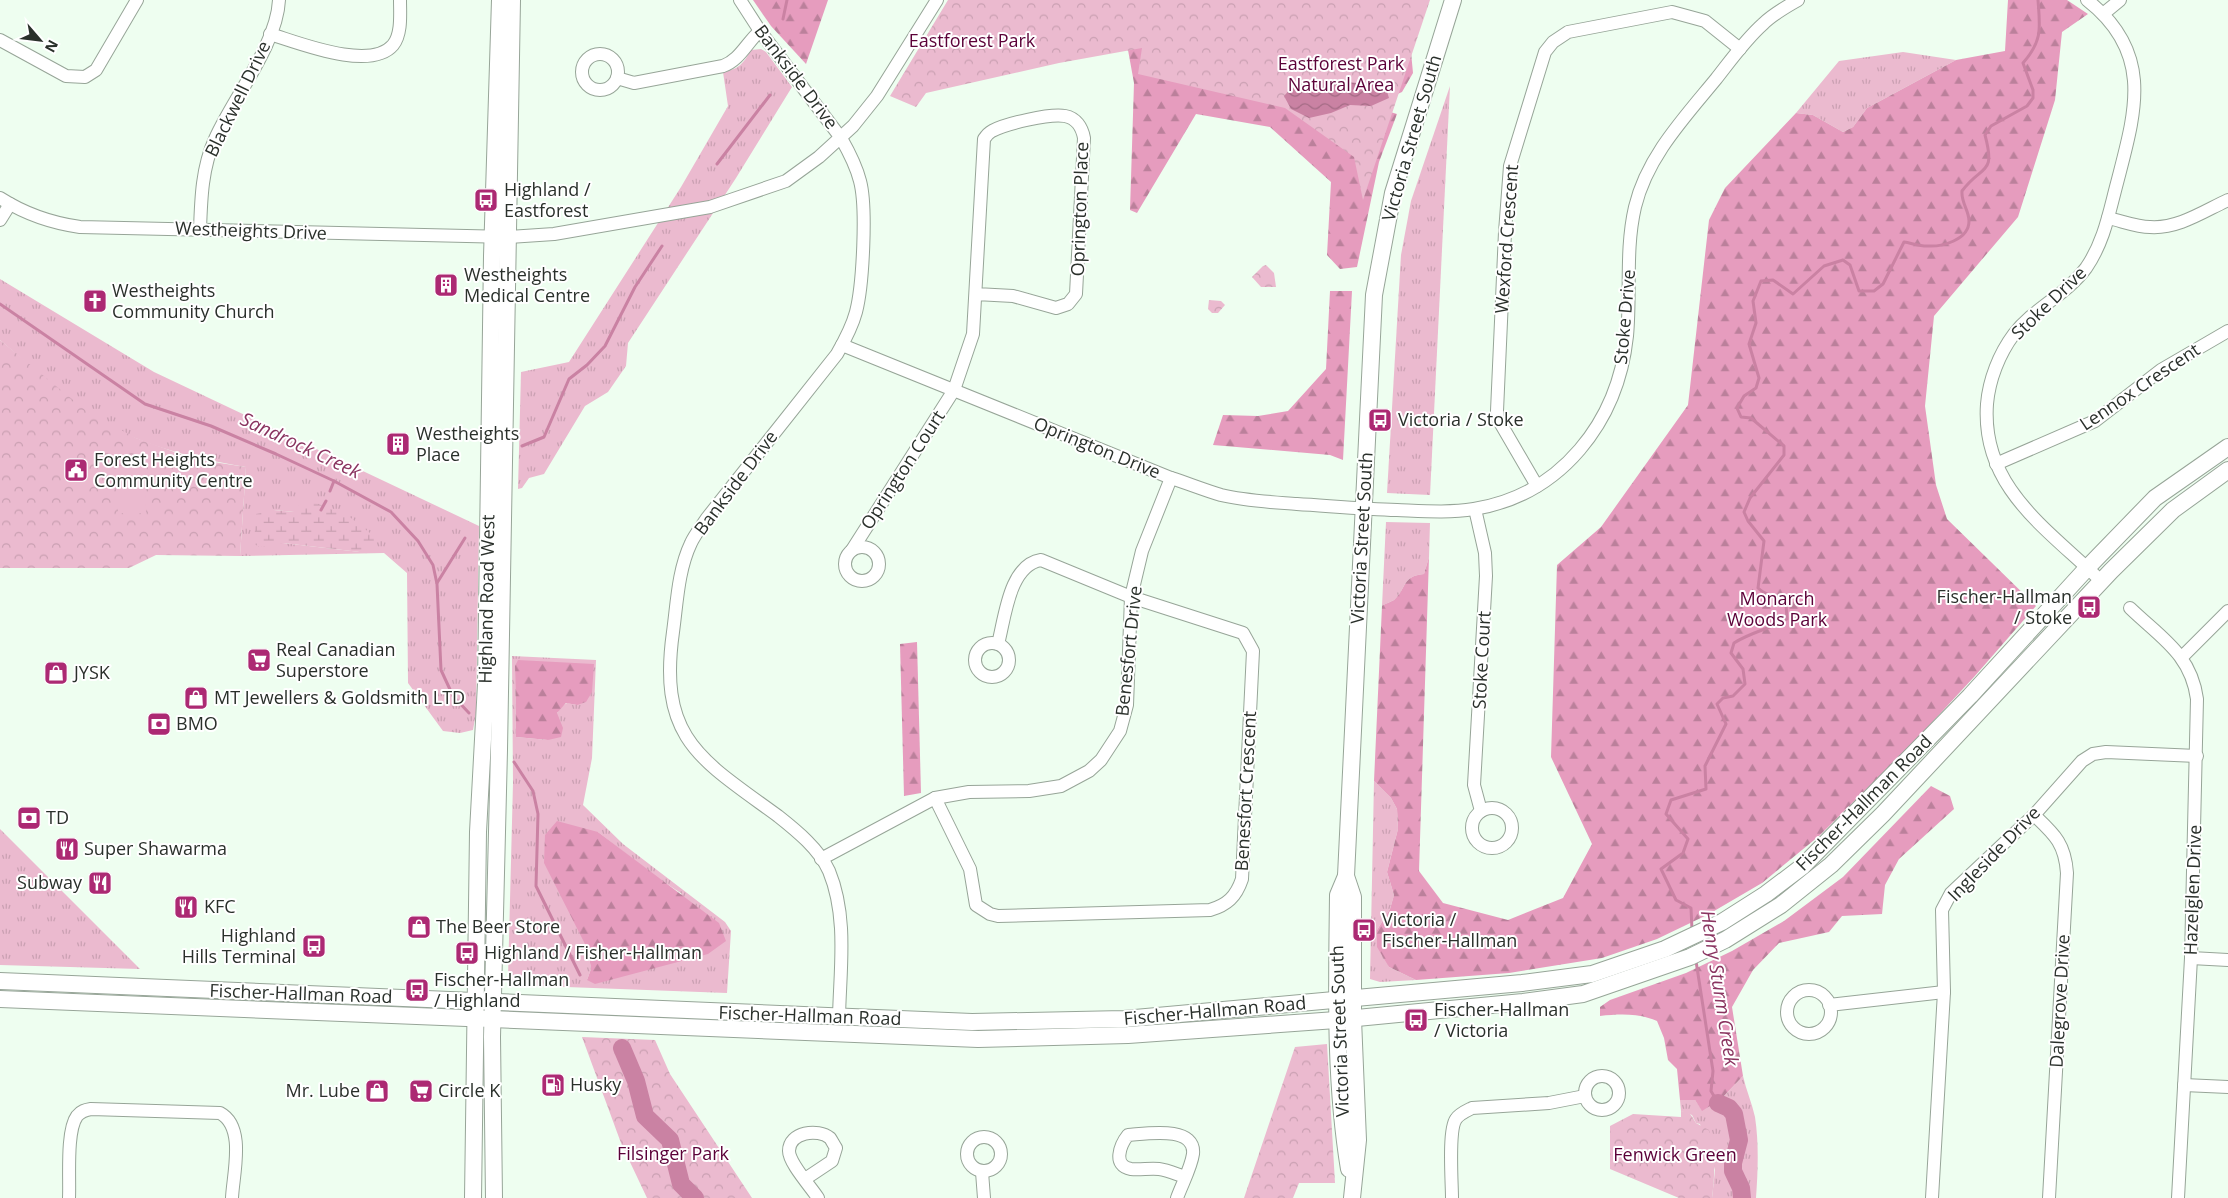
<svg xmlns="http://www.w3.org/2000/svg" width="2228" height="1198" font-family="'Open Sans',sans-serif">
	<style>
		.grass { fill: url(#grass-tufts); fill-rule: evenodd }
		.forest { fill: url(#forest-firs) }
		.wetland { fill: url(#wetland-marsh) }
		.park { fill: url(#park-crowns) }
		.pitch { fill: #ebbacf }
		.water { fill: url(#water-waves) }
		.lines { fill: none; stroke-linecap: round; stroke-linejoin: round }
		.stream { stroke: #ca82a3; stroke-width: 3 }
		.river { stroke: #ca82a3; stroke-width: 18 }
		.minor-casing { stroke: #97a598; stroke-width: 14 }
		.major-casing { stroke: #97a598; stroke-width: 18 }
		.minor { stroke: #fff; stroke-width: 12 }
		.major { stroke: #fff; stroke-width: 16 }
		.labels { text-anchor: middle; stroke-width: 4; stroke-linejoin: round; paint-order: stroke }
		.park-label { font-size: 18px; fill: #5b0138; stroke: #fff }
		.street-label { font-size: 18px; fill: #2a302b; stroke: #fff }
		.poi-label { font-size: 18px; fill: #2a302b; stroke: #fff; text-anchor: start }
		.water-label { font-size: 19px; font-style: italic; fill: #8a3460; stroke: #fff }
	</style>
	<defs>
		<pattern id="grass-tufts" width="24" height="20" patternUnits="userSpaceOnUse" patternTransform="scale(1.25)"><rect width="24" height="20" fill="#ebbacf"/><path d="M3 7l-1-3M5 7V3M7 7l1-3M15 17l-1-3M17 17v-4M19 17l1-3" fill="none" stroke="#caa0b2"/></pattern>
		<pattern id="forest-firs" width="22" height="20" patternUnits="userSpaceOnUse" patternTransform="scale(1.25)"><rect width="22" height="20" fill="#e69cbe"/><path d="M5 1l3.5 6h-7zM16 11l3.5 6h-7z" fill="#bb809b"/></pattern>
		<pattern id="wetland-marsh" width="20" height="14" patternUnits="userSpaceOnUse" patternTransform="scale(1.25)"><rect width="20" height="14" fill="#ebbacf"/><path d="M1 5h8M5 5V1M11 12h8M15 12V8" fill="none" stroke="#caa0b2"/></pattern>
		<pattern id="park-crowns" width="20" height="18" patternUnits="userSpaceOnUse" patternTransform="scale(1.25)"><rect width="20" height="18" fill="#ebbacf"/><path d="M2 6a3 3 0 1 1 6 0M12 15a3 3 0 1 1 6 0" fill="none" stroke="#caa0b2"/></pattern>
		<pattern id="water-waves" width="16" height="10" patternUnits="userSpaceOnUse" patternTransform="scale(1.25)"><rect width="16" height="10" fill="#ca82a3"/><path d="M0 5q4-4 8 0t8 0" fill="none" stroke="#a46b85"/></pattern>
	</defs>
	<rect width="100%" height="100%" fill="#eefef0"/>
	<g class="grass">
		<path d="M761 49 766 52 792 87 736 178 628 343 626 366 608 392 585 406 544 474 529 478 522 488 518 489 521 372 569 362 681 187 728 106 723 72C739 69 743 64 751 50Z"/>
		<path d="M1903 52 1956 60 1867 108 1853 127 1843 132 1813 115 1796 113 1839 61Z"/>
		<path d="M1450 86 1430 495 1387 493 1401 255 1411 201Z"/>
		<path d="M0 279 154 372 479 526 476 713 473 730 460 733 443 731 408 683 407 573 384 553 240 556 246 467C191 458 134 444 88 413 57 392 29 364 0 340ZM274 510 294 512 360 552 283 543Z"/>
		<path d="M1386 522 1430 523 1429 557 1424 574C1402 576 1407 588 1394 600 1391 602 1386 603 1382 606Z"/>
		<path d="M512 656 596 660 592 758 583 805 623 844 725 922 731 931 727 993 513 985 508 978 513 783ZM515 666 577 705 567 703C554 710 552 728 548 740L516 737ZM598 832 655 876 682 894 587 980 591 969 588 950Z"/>
		<path d="M1374 781 1391 798 1397 809 1398 829 1387 872 1394 895 1390 909 1377 930 1389 967 1416 980 1380 982 1370 979Z"/>
		<path d="M0 829 140 969 0 965Z"/>
		<path d="M1743 1076C1746 1090 1752 1103 1755 1117 1759 1143 1758 1172 1756 1198H1712L1715 1170 1700 1124 1696 1123 1692 1115 1681 1111 1680 1100H1695L1702 1110 1721 1099Z"/>
	</g>
	<g class="forest">
		<path d="M753 0H828L806 64 771 26Z"/>
		<path d="M1406 0 1413 73 1402 92 1371 106 1397 114 1379 162 1357 267 1340 269 1327 255 1331 182 1270 127 1196 114 1137 213 1130 210 1134 83 1126 39Z"/>
		<path d="M2008 0H2067L2088 14 2062 32 2055 100 2018 217 1934 316 1925 406 1936 485 1947 519 2036 606 1974 677 1910 746 1819 836 1762 883 1709 914 1657 939 1602 958 1509 973 1416 980 1389 967 1377 947V930L1390 909 1394 895 1387 872 1398 829 1397 809 1391 798 1374 781 1382 606C1386 603 1391 602 1394 600 1407 588 1402 576 1424 574L1429 557 1419 871 1443 903 1508 920 1563 898 1592 844 1551 757 1557 565 1601 527 1688 405 1709 220 1725 188 1796 113 1813 115 1843 132 1853 127 1867 108 1956 60 2005 51Z"/>
		<path d="M1330 291H1352L1343 460 1330 455 1213 445 1223 415 1258 416 1288 411 1326 369Z"/>
		<path d="M917 642 921 793 904 796 900 644Z"/>
		<path d="M518 660 594 664 592 692 586 702 577 705 566 703 557 713 563 728 561 737 548 740 516 737 515 666Z"/>
		<path d="M1931 786 1950 796 1954 809 1899 859 1885 885 1882 914 1842 916 1829 932 1779 943 1753 970 1732 1007 1743 1076 1721 1099 1702 1111 1695 1100H1680L1677 1069 1668 1060 1664 1038 1657 1021C1638 1013 1620 1014 1600 1016V1007L1610 1000 1686 973 1732 951 1784 921 1843 877Z"/>
		<path d="M557 821 598 832 719 923 726 941 708 954 595 984 587 980 591 969 588 950 544 863 545 835Z"/>
	</g>
	<path class="wetland" d="M314 502 351 518 375 537 373 546 360 552 283 543 260 547 254 544 256 514 274 510 294 512 301 503Z"/>
	<g class="park">
		<path d="M948 0H1430L1363 200 1354 157 1285 108 1138 74 1142 48 1059 63 926 93 916 107 890 96Z"/>
		<path d="M1266 265 1274 273 1276 287H1261L1252 277 1263 266Z"/>
		<path d="M1209 300 1221 301 1225 305 1218 313H1212L1208 309Z"/>
		<path d="M0 340 89 413 136 438 194 459 246 467 240 556 156 555 129 568H0Z"/>
		<path d="M582 1037 655 1040 670 1074 752 1198H647L621 1143Z"/>
		<path d="M1327 1044 1335 1183H1299L1293 1198H1244L1295 1047Z"/>
		<path d="M1681 1111C1691 1112 1691 1115 1696 1123L1709 1130C1716 1153 1715 1174 1712 1198H1679L1610 1169V1126L1633 1114 1681 1117Z"/>
	</g>
	<path class="pitch" d="M118 466H145L146 513H118Z"/>
	<path class="water" d="M1317 80 1385 85 1389 98 1371 106 1350 105 1331 113 1309 118 1291 109 1284 96 1294 85Z"/>
	<g class="lines">
		<g class="stream">
			<path d="M783 19 787 0"/>
			<path d="M717 164 770 95"/>
			<path d="M0 304 145 404 211 426 276 454 334 481 391 512 418 541 433 565 437 584 441 670 453 696 469 713"/>
			<path d="M522 446 544 437 569 379 587 365 605 346 635 287 662 246"/>
			<path d="M330 491 334 481"/>
			<path d="M321 510 326 501"/>
			<path d="M437 583 465 538"/>
			<path d="M514 762 533 791 538 814 536 886 580 975"/>
			<path d="M1692 930 1691 908 1676 900 1661 869 1683 853 1688 839 1666 814 1671 800 1706 789 1705 766 1726 724 1717 704 1723 698 1733 696 1745 684 1743 669 1731 653 1734 643C1751 632 1770 629 1787 619L1786 604C1777 596 1766 596 1758 588L1764 541 1748 521 1744 512 1750 498 1784 455V446L1751 418 1741 417 1737 408 1744 396 1756 388 1759 378 1749 344 1756 323 1753 301 1761 281 1773 280 1793 294 1824 266 1843 260 1850 265 1859 291H1874L1883 284 1904 242C1911 243 1919 246 1927 246 1942 247 1969 240 1969 221 1969 210 1961 203 1962 191 1982 164 1996 176 1985 135L1991 126 2027 106 2033 98V90L2023 63C2043 40 2040 28 2038 0"/>
			<path d="M1696 961 1713 1071 1711 1091 1718 1103"/>
		</g>
		<g class="river">
			<path d="M622 1048 636 1081 645 1116 670 1140 681 1184 695 1198"/>
			<path d="M1718 1103 1729 1108 1734 1114 1739 1140 1733 1163V1171L1741 1188 1742 1198"/>
		</g>
		<g class="minor-casing">
			<g id="minor">
				<path d="M740 0 760 31 841 138C849 152 856 165 860 181 867 207 863 285 856 312 852 327 845 340 837 354L707 518C702 526 695 534 691 543 678 570 677 603 673 632 658 739 700 759 778 816 797 831 819 849 829 871 848 917 840 969 839 1017"/>
				<path d="M2087 0C2155 53 2135 113 2117 183 2109 213 2104 242 2086 268 2066 295 2034 308 2014 334 1999 354 1989 380 1987 404 1981 488 2048 529 2101 581"/>
				<path d="M2103 14 2120 0"/>
				<path d="M270 34C297 42 370 72 393 45 402 34 400 14 400 0"/>
				<path d="M0 40 66 76 85 77 96 70 137 0"/>
				<circle cx="600" cy="72" r="18"/>
				<path d="M617 78 634 83 723 66C740 60 747 42 760 31"/>
				<path d="M0 198C25 214 51 223 80 227L509 237 554 234 710 207 786 181 819 157 853 126 877 96 937 0"/>
				<path d="M2108 218C2122 221 2137 227 2150 227 2178 229 2204 211 2228 200"/>
				<path d="M0 220 10 204"/>
				<path d="M200 230C201 199 202 167 215 139 233 98 277 45 279 0"/>
				<path d="M842 345 1171 478C1187 483 1204 490 1221 495 1246 501 1271 502 1297 504 1330 506 1364 509 1397 510 1423 511 1449 513 1474 509 1561 495 1618 422 1627 336 1631 294 1625 250 1635 207 1647 157 1684 118 1716 79 1731 60 1745 40 1763 24 1773 14 1786 7 1798 0"/>
				<path d="M1996 464 2095 421 2161 370 2228 331"/>
				<path d="M1537 486 1498 419 1497 411 1505 232 1510 166 1545 52 1553 42 1568 32 1672 12 1705 21 1740 49"/>
				<path d="M1475 509 1485 553 1486 576 1474 785 1481 811"/>
				<circle cx="862" cy="564" r="17"/>
				<path d="M852 550 954 390 973 334 984 139C986 136 988 133 992 131 1005 124 1050 113 1065 116 1076 118 1082 127 1084 138L1076 294 1068 304 1056 308 1013 296 976 294"/>
				<path d="M2130 608C2161 638 2191 654 2197 699L2191 958 2178 1198"/>
				<circle cx="992" cy="660" r="17"/>
				<path d="M2182 657 2228 611"/>
				<path d="M935 798 970 869 976 905 990 914 998 916 1210 910C1227 905 1236 897 1242 879L1253 651 1243 633 1131 597 1041 560C1009 565 1005 618 998 644"/>
				<circle cx="1492" cy="828" r="20"/>
				<path d="M2034 815C2054 834 2065 843 2067 873L2049 1198"/>
				<path d="M821 859 935 798 969 792 1029 791 1061 786 1089 771 1101 760 1120 731 1127 705 1131 597 1142 551 1171 478"/>
				<path d="M2191 958 2228 960"/>
				<circle cx="1809" cy="1012" r="22"/>
				<path d="M1829 1005 1944 992"/>
				<circle cx="1602" cy="1093" r="17"/>
				<path d="M2184 1085 2228 1087"/>
				<circle cx="984" cy="1154" r="17"/>
				<path d="M982 1172 984 1198"/>
				<path d="M805 1179 832 1161 836 1148C834 1145 832 1141 830 1138 818 1128 789 1132 789 1151 789 1163 811 1187 818 1198"/>
				<path d="M69 1198C70 1179 66 1131 77 1116 81 1111 85 1110 91 1109L220 1113C246 1127 233 1174 232 1198"/>
				<path d="M1177 1198C1182 1184 1191 1168 1193 1154 1196 1125 1145 1134 1128 1135 1120 1145 1112 1166 1131 1169 1140 1170 1150 1168 1159 1169 1167 1170 1176 1174 1185 1177"/>
				<path d="M1452 1198C1452 1182 1448 1130 1456 1119 1459 1114 1466 1111 1472 1108L1549 1103 1585 1096"/>
				<path d="M1932 1198 1944 992 1942 910 1951 893 2034 815 2082 761 2093 754 2106 752 2197 756"/>
			</g>
		</g>
		<g class="major-casing">
			<g id="major">
				<path d="M1346 876 1338 895C1337 986 1334 1078 1349 1169"/>
				<path d="M0 981 972 1022 1124 1019 1522 983 1592 974 1665 949 1722 922 1766 894 1803 866 1970 696 2088 567 2155 498 2228 447"/>
				<path d="M0 999 978 1039 1128 1035 1336 1020 1523 1002 1583 994 1690 957 1725 940 1781 905 1831 865 1883 814 2111 571 2173 510 2228 470"/>
				<path d="M473 1198 478 832 486 684 492 256 500 0"/>
				<path d="M494 1198 492 1037 499 750 512 0"/>
				<path d="M1352 1198 1358 1140 1353 1019V897L1346 876 1374 295 1393 193 1453 0"/>
			</g>
		</g>
		<use href="#minor" class="minor"/>
		<use href="#major" class="major"/>
	</g>
	<defs>
		<g id="bus-square" transform="scale(1.25)"><rect x="-9" y="-9" width="18" height="18" rx="4" fill="#ac2973" stroke="#fff"/><path d="M-5-6H5V4H4V6H2V4H-2V6H-4V4H-5ZM-3.5-4V0h7V-4ZM-3.5 1.2v1.5H-2V1.2ZM2 1.2v1.5H3.5V1.2Z" fill="#fff"/></g>
		<g id="building-square" transform="scale(1.25)"><rect x="-9" y="-9" width="18" height="18" rx="4" fill="#ac2973" stroke="#fff"/><path d="M-4-6H4V6H1V3H-1V6H-4ZM-2.5-4.3h1.7v1.8h-1.7ZM.8-4.3h1.7v1.8H.8ZM-2.5-1h1.7V.8h-1.7ZM.8-1h1.7V.8H.8Z" fill="#fff"/></g>
		<g id="church-square" transform="scale(1.25)"><rect x="-9" y="-9" width="18" height="18" rx="4" fill="#ac2973" stroke="#fff"/><path d="M-1.2-6h2.4v3.5h3.3v2.4h-3.3V6h-2.4V-.1h-3.3v-2.4h3.3Z" fill="#fff"/></g>
		<g id="civic-square" transform="scale(1.25)"><rect x="-9" y="-9" width="18" height="18" rx="4" fill="#ac2973" stroke="#fff"/><path d="M-.6-6.5H3V-4.5H.6V-3L4-1V1h2V6H-6V1h2V-1L-.6-3ZM-1.2 2.5V6h2.4V2.5Z" fill="#fff"/></g>
		<g id="supermarket-square" transform="scale(1.25)"><rect x="-9" y="-9" width="18" height="18" rx="4" fill="#ac2973" stroke="#fff"/><path d="M-6-5.5h2.5l.6 2H6L4.5 2H-2.5L-4.4-4H-6ZM-1.5 3.2a1.3 1.3 0 1 0 .1 0ZM3 3.2a1.3 1.3 0 1 0 .1 0Z" fill="#fff"/></g>
		<g id="shop-square" transform="scale(1.25)"><rect x="-9" y="-9" width="18" height="18" rx="4" fill="#ac2973" stroke="#fff"/><path d="M-5-2.5h2.3a2.7 3.5 0 0 1 5.4 0H5L5.5 6h-11ZM-1.5-2.5h3a1.5 2.3 0 0 0-3 0Z" fill="#fff"/></g>
		<g id="bank-square" transform="scale(1.25)"><rect x="-9" y="-9" width="18" height="18" rx="4" fill="#ac2973" stroke="#fff"/><path d="M-6-4H6V4H-6ZM0-2.3a2.3 2.3 0 1 0 0 4.6a2.3 2.3 0 1 0 0-4.6Z" fill="#fff"/></g>
		<g id="restaurant-square" transform="scale(1.25)"><rect x="-9" y="-9" width="18" height="18" rx="4" fill="#ac2973" stroke="#fff"/><path d="M-5-6h1v4h1v-4h1v4h1v-4h1v5L-1.5 .5V6h-2V.5L-5-1ZM5-6V6H3V1.5H1.5Q1.5-4 5-6Z" fill="#fff"/></g>
		<g id="fuel-square" transform="scale(1.25)"><rect x="-9" y="-9" width="18" height="18" rx="4" fill="#ac2973" stroke="#fff"/><path d="M-5.5-6h7V0h2V4h1.3V-2.5L3-4.5l.8-.8L6-3V5H2.5V1h-1V6h-7ZM-4.2-4.7v3.2H.2V-4.7Z" fill="#fff"/></g>
	</defs>
	<g fill-rule="evenodd">
		<use href="#bus-square" x="486" y="200"/>
		<use href="#building-square" x="446" y="285"/>
		<use href="#church-square" x="95" y="301"/>
		<use href="#bus-square" x="1380" y="420"/>
		<use href="#building-square" x="398" y="444"/>
		<use href="#civic-square" x="76" y="470"/>
		<use href="#bus-square" x="2089" y="607"/>
		<use href="#supermarket-square" x="259" y="660"/>
		<use href="#shop-square" x="56" y="673"/>
		<use href="#shop-square" x="196" y="698"/>
		<use href="#bank-square" x="159" y="724"/>
		<use href="#bank-square" x="29" y="818"/>
		<use href="#restaurant-square" x="67" y="849"/>
		<use href="#restaurant-square" x="100" y="883"/>
		<use href="#restaurant-square" x="186" y="907"/>
		<use href="#shop-square" x="419" y="927"/>
		<use href="#bus-square" x="1364" y="930"/>
		<use href="#bus-square" x="314" y="946"/>
		<use href="#bus-square" x="467" y="953"/>
		<use href="#bus-square" x="417" y="990"/>
		<use href="#bus-square" x="1416" y="1020"/>
		<use href="#fuel-square" x="553" y="1085"/>
		<use href="#shop-square" x="377" y="1091"/>
		<use href="#supermarket-square" x="421" y="1091"/>
	</g>
	<g class="labels">
		<g class="park-label">
			<text x="972" y="47">Eastforest Park</text>
			<text x="1341" y="70">Eastforest Park<tspan x="1341" dy="21">Natural Area</tspan></text>
			<text x="1777" y="605">Monarch<tspan x="1777" dy="21">Woods Park</tspan></text>
			<text x="673" y="1160">Filsinger Park</text>
			<text x="1675" y="1161">Fenwick Green</text>
		</g>
		<g class="street-label">
			<text transform="translate(796 77) rotate(53)" y="6">Bankside Drive</text>
			<text transform="translate(238 99) rotate(-64)" y="6">Blackwell Drive</text>
			<text transform="translate(1412 138) rotate(-74)" y="6">Victoria Street South</text>
			<text transform="translate(1080 209) rotate(-88)" y="6">Oprington Place</text>
			<text transform="translate(251 231) rotate(2)" y="6">Westheights Drive</text>
			<text transform="translate(1507 239) rotate(-86)" y="6">Wexford Crescent</text>
			<text transform="translate(2049 303) rotate(-44)" y="6">Stoke Drive</text>
			<text transform="translate(1625 317) rotate(-85)" y="6">Stoke Drive</text>
			<text transform="translate(2140 387) rotate(-34)" y="6">Lennox Crescent</text>
			<text transform="translate(1097 448) rotate(22)" y="6">Oprington Drive</text>
			<text transform="translate(903 470) rotate(-57)" y="6">Oprington Court</text>
			<text transform="translate(736 483) rotate(-53)" y="6">Bankside Drive</text>
			<text transform="translate(1362 538) rotate(-87)" y="6">Victoria Street South</text>
			<text transform="translate(487 599) rotate(-89)" y="6">Highland Road West</text>
			<text transform="translate(1129 651) rotate(-84)" y="6">Benesfort Drive</text>
			<text transform="translate(1482 660) rotate(-87)" y="6">Stoke Court</text>
			<text transform="translate(1246 791) rotate(-87)" y="6">Benesfort Crescent</text>
			<text transform="translate(1864 803) rotate(-45)" y="6">Fischer-Hallman Road</text>
			<text transform="translate(1994 854) rotate(-46)" y="6">Ingleside Drive</text>
			<text transform="translate(2193 890) rotate(-88)" y="6">Hazelglen Drive</text>
			<text transform="translate(301 994) rotate(2)" y="6">Fischer-Hallman Road</text>
			<text transform="translate(2060 1001) rotate(-87)" y="6">Dalegrove Drive</text>
			<text transform="translate(1215 1011) rotate(-5)" y="6">Fischer-Hallman Road</text>
			<text transform="translate(810 1016) rotate(2)" y="6">Fischer-Hallman Road</text>
			<text transform="translate(1340 1031) rotate(-92)" y="6">Victoria Street South</text>
		</g>
		<g class="poi-label">
			<text x="504" y="196">Highland /<tspan x="504" dy="21">Eastforest</tspan></text>
			<text x="464" y="281">Westheights<tspan x="464" dy="21">Medical Centre</tspan></text>
			<text x="112" y="297">Westheights<tspan x="112" dy="21">Community Church</tspan></text>
			<text x="1398" y="426">Victoria / Stoke</text>
			<text x="416" y="440">Westheights<tspan x="416" dy="21">Place</tspan></text>
			<text x="94" y="466">Forest Heights<tspan x="94" dy="21">Community Centre</tspan></text>
			<text x="2072" y="603" text-anchor="end">Fischer-Hallman<tspan x="2072" dy="21">/ Stoke</tspan></text>
			<text x="276" y="656">Real Canadian<tspan x="276" dy="21">Superstore</tspan></text>
			<text x="74" y="679">JYSK</text>
			<text x="214" y="704">MT Jewellers &amp; Goldsmith LTD</text>
			<text x="176" y="730">BMO</text>
			<text x="46" y="824">TD</text>
			<text x="84" y="855">Super Shawarma</text>
			<text x="82" y="889" text-anchor="end">Subway</text>
			<text x="204" y="913">KFC</text>
			<text x="1382" y="926">Victoria /<tspan x="1382" dy="21">Fischer-Hallman</tspan></text>
			<text x="436" y="933">The Beer Store</text>
			<text x="296" y="942" text-anchor="end">Highland<tspan x="296" dy="21">Hills Terminal</tspan></text>
			<text x="484" y="959">Highland / Fisher-Hallman</text>
			<text x="434" y="986">Fischer-Hallman<tspan x="434" dy="21">/ Highland</tspan></text>
			<text x="1434" y="1016">Fischer-Hallman<tspan x="1434" dy="21">/ Victoria</tspan></text>
			<text x="570" y="1091">Husky</text>
			<text x="360" y="1097" text-anchor="end">Mr. Lube</text>
			<text x="438" y="1097">Circle K</text>
		</g>
		<g class="water-label">
			<text transform="translate(301 445) rotate(25)" y="7">Sandrock Creek</text>
			<text transform="translate(1720 988) rotate(81)" y="7">Henry Sturm Creek</text>
		</g>
	</g>
	<g transform="translate(40 40) rotate(118)" stroke="#ffffff" stroke-width="4" paint-order="stroke">
	<path d="M0-4L9 19L0 12L-9 19Z" fill="#2a302b"/>
	<text y="-8" font-size="14" font-weight="bold" text-anchor="middle" fill="#2a302b">N</text>
	</g>
</svg>
